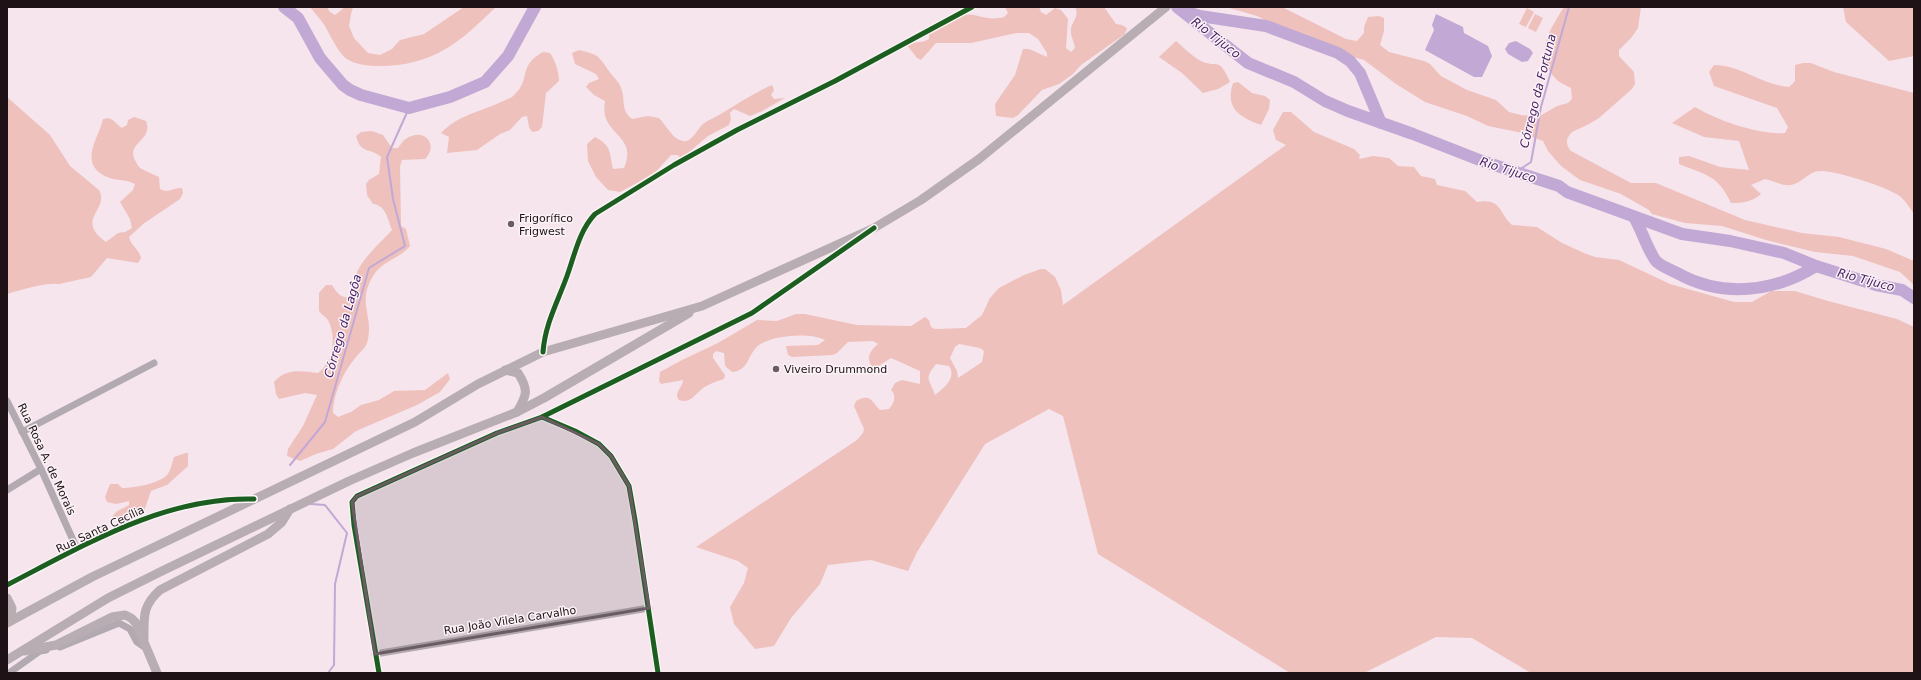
<svg xmlns="http://www.w3.org/2000/svg" width="1921" height="680" font-family="'DejaVu Sans',sans-serif">
	<style>
		.green { fill: #eec1bd; fill-rule: evenodd }
		.water { fill: #c2a8d4 }
		.lines { fill: none; stroke-linecap: round; stroke-linejoin: round }
		.stream { stroke: #c2a8d4; stroke-width: 2 }
		.river { stroke: #c2a8d4; stroke-width: 12 }
		.minor { stroke: #b2aab0; stroke-width: 7 }
		.major { stroke: #b7adb2; stroke-width: 9 }
		.cycleway-casing { stroke: #fbf3f6; stroke-width: 8 }
		.cycleway { stroke: #1b5e20; stroke-width: 5 }
		.marked { fill: #6a5c62; fill-opacity: 0.2; stroke: #6a5c62; stroke-width: 3; stroke-linejoin: round }
		.poi-dot { fill: #6a5c62; stroke: #fbf3f6; stroke-width: 1.5 }
		.labels { text-anchor: middle; stroke-width: 3; stroke-linejoin: round; paint-order: stroke }
		.poi-label { font-size: 11px; fill: #1e1217; stroke: #fbf3f6; text-anchor: start }
		.street-label { font-size: 11px; fill: #1e1217; stroke: #fbf3f6 }
		.water-label { font-size: 12px; font-style: italic; fill: #4a2168; stroke: #fbf3f6 }
	</style>
	<rect width="100%" height="100%" fill="#f6e5ed"/>
	<g class="green">
		<path d="M310 7H327L330 12 335 15 345 7H353L351 14 349 26 354 38 368 53 380 55 392 49 400 40 424 34 464 7H496C459 43 433 66 379 66 369 66 356 65 347 59 339 54 330 35 325 26 321 20 315 13 310 7Z"/>
		<path d="M1005 7H1039L1041 12 1046 15 1055 8 1061 10 1068 19 1066 48 1071 52 1075 48C1074 41 1070 36 1071 29 1072 21 1080 16 1075 7H1104L1116 24 1122 25 1127 28 1125 34 1081 65 1073 74 1059 84 1042 90 1018 115 1013 118 996 116 995 104 1015 75 1023 49H1029L1047 57V53L1038 39 1029 33H1016L971 43H936L921 60 917 58 906 44C914 41 921 44 929 39V33C938 28 954 16 963 15 976 12 986 22 1004 17L1008 13Z"/>
		<path d="M1226 7H1282L1346 39 1357 41 1364 33V27L1368 17 1379 16 1384 18V31L1380 45 1389 52 1424 61 1430 64 1441 76 1467 90 1496 100 1509 112 1521 115 1538 117 1557 106 1568 103 1572 99 1571 88C1566 85 1559 83 1555 78 1532 54 1551 28 1564 7H1641L1638 28 1631 38 1619 50V56L1634 72 1635 84 1632 89 1599 118 1589 124 1572 132C1566 138 1565 144 1571 151L1631 183H1656L1745 220 1802 233 1839 237 1886 249 1914 261V285L1900 272 1853 256 1815 252 1766 240 1722 226 1685 223 1652 214 1649 210 1621 194 1580 180 1561 166 1548 151 1543 141 1518 132 1488 126 1467 116 1425 102 1396 84 1364 60 1342 54 1296 36 1257 16Z"/>
		<path d="M1843 7H1914V56L1889 61 1846 22Z"/>
		<path d="M1527 8 1534 12 1526 27 1519 24Z"/>
		<path d="M1535 14 1543 18 1536 32 1528 28Z"/>
		<path d="M1176 41C1183 47 1191 55 1199 60 1217 70 1218 54 1230 82L1218 89 1203 93 1182 73 1159 57Z"/>
		<path d="M579 50C602 55 599 58 612 75 615 79 620 83 621 88 626 100 620 110 632 119L648 116 659 118C667 126 672 139 683 141 692 143 697 129 703 124 708 120 714 118 719 115 736 105 753 93 772 85L774 90 771 95 774 99 785 98 762 111 750 116 734 109 730 113 731 119 729 125 708 136 681 159 678 155H671L654 174 620 192 608 190 596 177 588 161 587 144 595 137C612 146 609 152 613 169L624 168C635 141 616 139 606 119 604 113 604 107 605 101L594 95 586 87 589 83 599 79 596 74 575 64 572 53Z"/>
		<path d="M543 52 550 53C555 60 559 72 559 81L546 93 542 127 538 131 532 132 529 127 527 116 522 117 510 130 500 134 477 150 447 153 449 137 441 133C458 115 480 112 501 102 506 100 512 98 515 94 531 79 518 65 543 52Z"/>
		<path d="M1803 63H1811L1834 72 1914 93V214C1910 208 1906 202 1901 197 1891 188 1834 170 1821 171 1808 171 1803 183 1791 185 1782 186 1774 181 1765 179L1751 185 1761 194C1752 202 1743 203 1731 203 1718 175 1706 175 1679 164V157L1689 156 1720 167 1749 170 1739 141 1704 137 1672 123 1695 107C1717 120 1758 135 1785 133L1788 127 1777 108 1714 86 1709 72 1714 65C1741 65 1762 85 1789 87L1795 81V65Z"/>
		<path d="M1238 82 1252 93 1265 96 1270 100 1269 109 1261 125C1239 117 1225 108 1233 83Z"/>
		<path d="M7 97 50 135 70 166 99 190C110 210 74 219 106 242L118 233 125 232 132 228 130 219 120 202 133 190 135 184C126 179 114 181 105 176 78 162 99 138 103 119 113 116 114 123 122 128L127 125 128 120 134 117 146 121C154 141 124 143 136 162 137 164 139 168 142 169 147 172 153 174 159 177L160 189C169 194 173 187 182 188L183 193 180 199 143 224 129 237C131 246 139 249 141 258L138 263 107 258 91 277 59 284C47 282 20 290 7 294Z"/>
		<path d="M1283 112H1291L1314 132 1354 149 1360 155 1359 159 1373 156 1389 158 1398 166 1414 167 1421 176 1435 179 1437 185 1465 191 1477 202C1502 198 1498 212 1512 225L1537 227 1562 243 1584 253 1595 257 1619 260 1670 284 1734 302H1752L1771 291H1795L1828 301 1897 319 1914 327V673H1531L1472 638 1436 637 1364 673H1290L1098 554 1063 416 1049 409 985 444 917 552 908 571 871 560 828 565 820 584 791 618 774 646 755 649 734 624 730 607 744 583 748 568 738 561 696 547 857 440 863 433 864 429 854 406 856 401C871 393 871 401 880 410L889 409C894 403 897 396 891 390L895 383 902 380 920 384V371L891 358 874 369C865 359 869 352 878 344L873 341 848 342 837 353 833 355 792 357 788 355 786 346 818 345 825 340C810 332 773 335 759 345 748 353 749 371 732 372L725 366 724 353 716 351 713 354V358L725 375 724 379C717 381 709 384 703 388 695 394 691 404 679 400 673 392 683 388 683 380L661 384 659 381 660 372 682 360 718 343 757 320 777 321 796 314H805L857 325 911 326 925 317 929 320 931 327 935 329 966 328 982 315 990 298 999 288 1024 275 1041 269H1045L1055 277 1061 290 1063 305 1286 145 1276 140 1273 130ZM959 344 980 348 984 351 982 362 958 378 957 371 950 358 955 347ZM936 364 949 366C957 378 944 388 935 395 930 379 923 380 936 364Z"/>
		<path d="M372 131 383 135 392 148H398C401 144 404 139 409 137 427 128 438 147 425 159L402 160 400 166 401 226 406 229 410 246C399 259 382 261 373 276 357 303 373 314 368 339 367 347 361 351 356 357 344 371 333 394 333 413L338 417 351 412 361 405 379 400 394 391 425 390 448 373 450 379 440 392 417 405 356 431 333 449 316 454 300 461 287 456 288 449 303 426 317 395 305 393 279 399 276 394 274 382C286 368 301 371 318 373 333 362 337 337 328 320 326 317 322 315 319 311V293L326 285H332C337 293 340 298 350 297 354 289 354 279 358 270 366 255 381 242 392 230 388 220 386 205 373 204L367 195 366 184 369 180 379 174 381 157C370 147 361 155 356 136L361 132Z"/>
		<path d="M186 453H188V466L167 485 151 491 144 511 121 520 112 519C113 511 123 509 129 505V501L116 504 107 502 105 497 110 484H118L122 488C134 488 158 484 167 475 171 470 172 463 174 457Z"/>
	</g>
	<g class="water">
		<path d="M1436 14 1463 27 1464 33 1488 46 1492 56 1482 77H1474L1425 50 1434 30 1432 25Z"/>
		<path d="M1516 41 1530 49 1533 53 1528 61 1522 62 1508 54 1505 49 1509 43Z"/>
	</g>
	<g class="lines">
		<g class="stream">
			<path d="M1516 172 1531 162 1541 107 1569 7"/>
			<path d="M290 465 325 422 369 268 405 246 393 199 387 157 409 108"/>
			<path d="M311 504 325 505 347 533 335 584 334 665 328 673"/>
		</g>
		<g class="river">
			<path d="M284 7 298 18 320 58 343 85 350 90 361 95 409 108 450 97 485 82 508 56 535 7"/>
			<path d="M1177 7 1248 63 1294 82 1325 101 1348 111 1413 134 1482 161 1559 186 1567 192 1682 234 1730 241 1784 253 1816 266 1876 285 1902 290 1914 298"/>
			<path d="M1187 12 1200 16 1266 26 1338 53 1350 61 1360 73 1381 123"/>
			<path d="M1634 217C1641 228 1650 256 1657 262 1664 268 1672 270 1679 274 1723 298 1775 292 1816 266"/>
		</g>
		<g class="minor">
			<path d="M543 352C545 324 558 301 567 276 575 254 579 231 595 214L674 165 737 130 835 81 972 7"/>
			<path d="M7 401 41 469 77 549"/>
			<path d="M542 417 575 431 599 444 611 456 629 486 635 520 658 673"/>
			<path d="M22 432 154 363"/>
			<path d="M7 490 41 469"/>
			<path d="M7 585C83 546 164 496 253 499"/>
			<path d="M60 647 119 623 130 629 137 642 147 649"/>
			<path d="M375 654 649 608"/>
			<path d="M9 673 40 651 46 650"/>
			<path d="M379 673 354 525 352 502 357 496 497 433 542 417 752 313 862 236"/>
		</g>
		<g class="major">
			<path d="M505 370 518 373C529 390 527 395 517 412"/>
			<path d="M7 598 12 608 10 621"/>
			<path d="M7 623 92 577 415 422 478 384 543 352 702 306 874 228 921 200 979 159 1166 7"/>
			<path d="M144 639C144 617 142 606 160 590L268 534 282 522 290 509"/>
			<path d="M24 651 56 645 112 617 125 615 131 618 136 623 157 673"/>
			<path d="M7 660 108 598 162 571 349 481 413 453 517 412 544 398 689 313"/>
		</g>
		<g class="cycleway-casing">
			<g id="cycleway">
				<path d="M543 352C545 324 558 301 567 276 575 254 579 231 595 214L674 165 737 130 835 81 972 7"/>
				<path d="M542 417 575 431 599 444 611 456 629 486 635 520 658 673"/>
				<path d="M7 585C83 546 165 496 254 499"/>
				<path d="M379 673 354 525 352 502 357 496 497 433 542 417 752 313 874 228"/>
			</g>
		</g>
		<use href="#cycleway" class="cycleway"/>
	</g>
	<path class="marked" d="M542 417 599 444 611 456 629 486 649 608 375 654 352 502 357 496 497 433Z"/>
	<g class="poi-dot">
		<circle cx="511" cy="224" r="4"/>
		<circle cx="776" cy="369" r="4"/>
	</g>
	<g class="labels">
		<g class="poi-label">
			<text x="519" y="222">Frigorífico<tspan x="519" dy="13">Frigwest</tspan></text>
			<text x="784" y="373">Viveiro Drummond</text>
		</g>
		<g class="street-label">
			<text transform="translate(47 459) rotate(65)" y="4">Rua Rosa A. de Morais</text>
			<text transform="translate(100 529) rotate(-25)" y="4">Rua Santa Cecília</text>
			<text transform="translate(510 620) rotate(-9)" y="4">Rua João Vilela Carvalho</text>
		</g>
		<g class="water-label">
			<text transform="translate(1216 38) rotate(38)" y="4">Rio Tijuco</text>
			<text transform="translate(1538 91) rotate(-76)" y="4">Córrego da Fortuna</text>
			<text transform="translate(1508 170) rotate(18)" y="4">Rio Tijuco</text>
			<text transform="translate(1866 280) rotate(15)" y="4">Rio Tijuco</text>
			<text transform="translate(343 326) rotate(-74)" y="4">Córrego da Lagôa</text>
		</g>
	</g>
	<rect width="1921" height="680" fill="none" stroke="#1e1217" stroke-width="16"/>
</svg>
